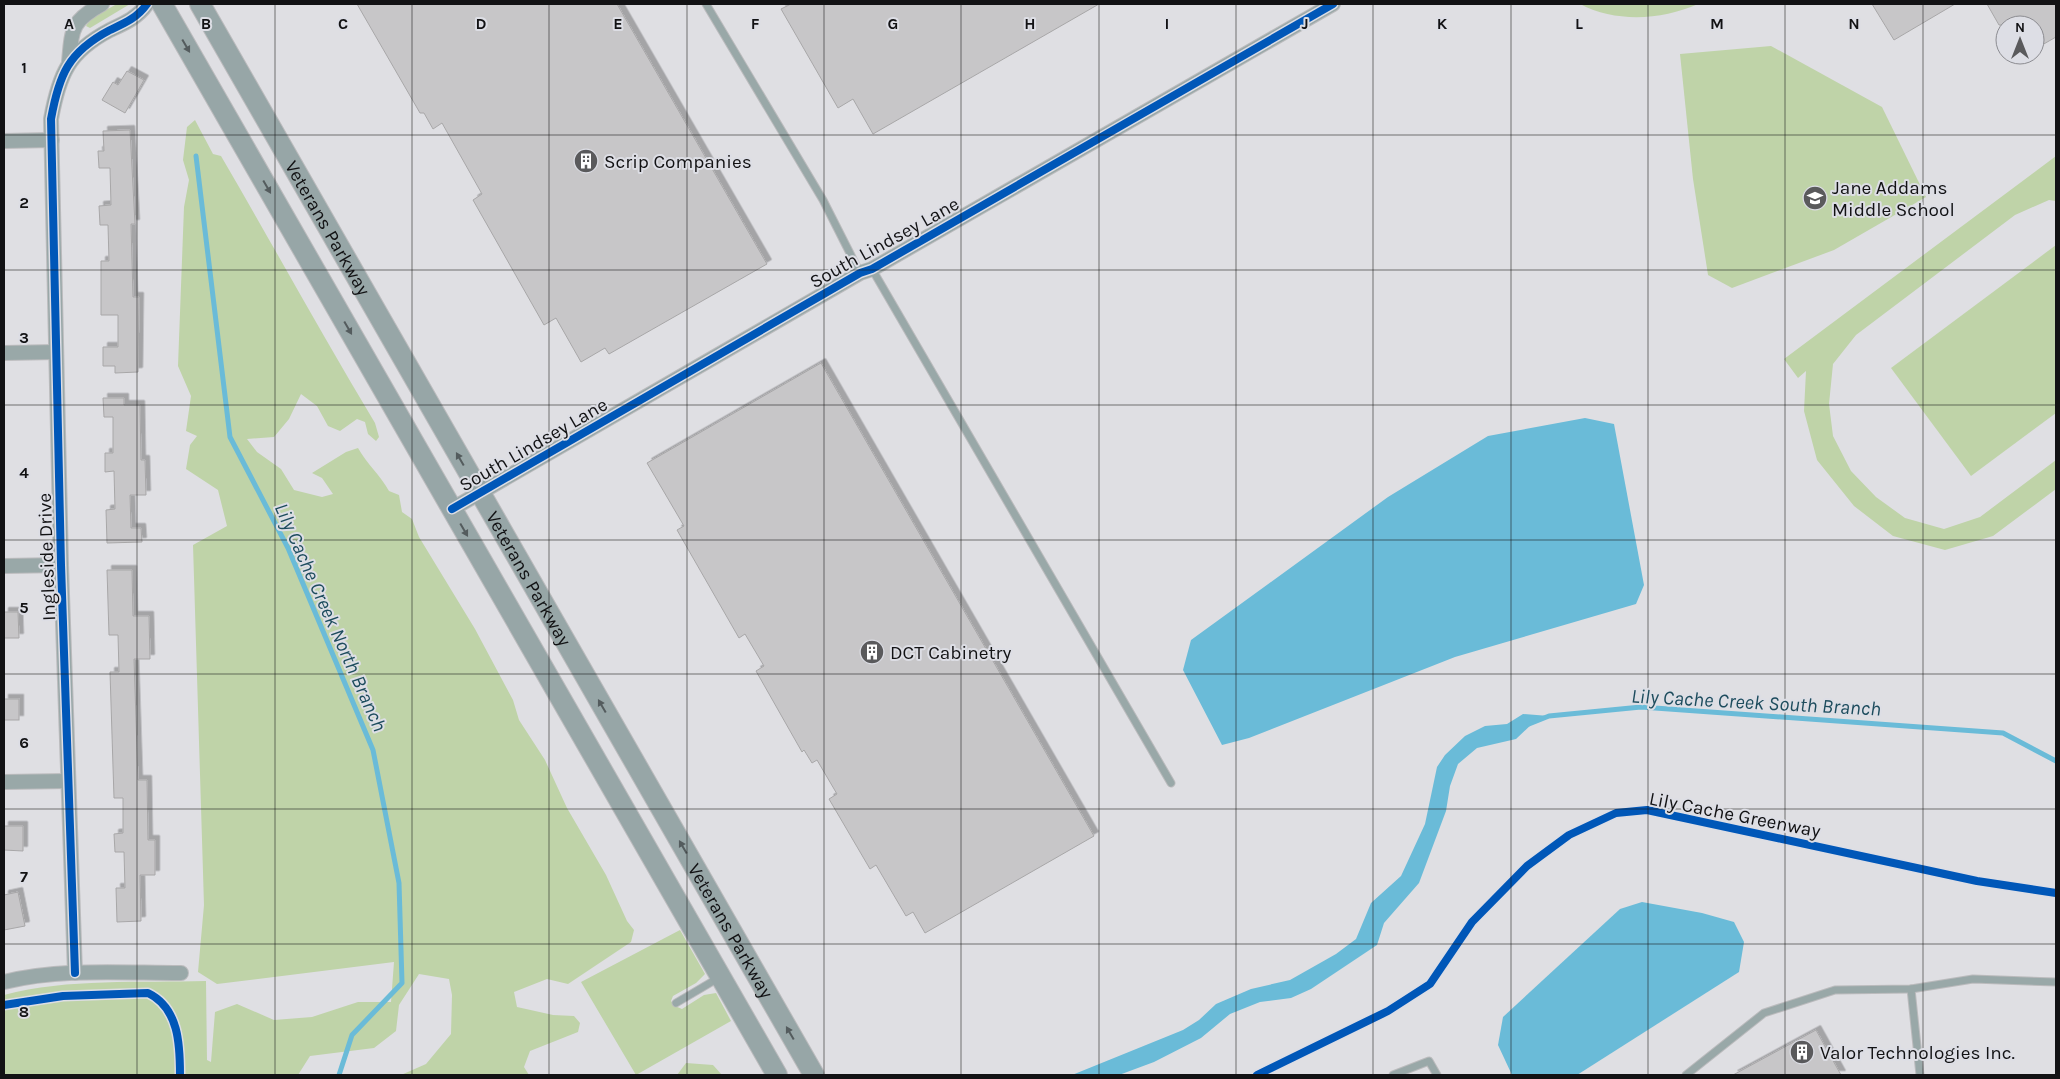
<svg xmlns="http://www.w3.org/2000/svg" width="2060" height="1079" font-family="Karla,sans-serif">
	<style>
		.green { fill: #bfd3a8 }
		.water { fill: #6abbd8 }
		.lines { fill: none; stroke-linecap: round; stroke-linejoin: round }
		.stream { stroke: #6abbd8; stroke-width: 5 }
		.building { fill: #c7c6c8; stroke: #a8a7a8; filter: url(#shadow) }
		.lane-casing { stroke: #bbbbbd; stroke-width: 9 }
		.street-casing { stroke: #bbbbbd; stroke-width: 16 }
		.secondary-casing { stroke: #bbbbbd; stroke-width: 22 }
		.lane { stroke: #99a8a8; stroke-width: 7 }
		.street { stroke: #99a8a8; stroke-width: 14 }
		.secondary { stroke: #97a6a7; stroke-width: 20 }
		.cycleway-casing { stroke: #dddee5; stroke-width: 11 }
		.cycleway { stroke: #0057b8; stroke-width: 8 }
		.oneway { fill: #545c5e }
		.grid { fill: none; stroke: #121214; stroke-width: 1; stroke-opacity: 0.55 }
		.labels { text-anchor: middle; stroke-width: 4; stroke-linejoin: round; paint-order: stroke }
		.poi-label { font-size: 19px; fill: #121214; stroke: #dddee5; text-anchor: start }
		.street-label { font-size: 19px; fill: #121214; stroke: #dddee5 }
		.water-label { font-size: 20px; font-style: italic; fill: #1d4c5d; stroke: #dddee5 }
		.grid-label { font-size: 16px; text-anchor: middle; font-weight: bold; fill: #121214; stroke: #dddee5; stroke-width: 4; stroke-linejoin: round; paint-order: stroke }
	</style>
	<defs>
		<filter id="shadow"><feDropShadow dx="4.5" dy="-4.5" stdDeviation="0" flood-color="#0004"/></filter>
	</defs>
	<rect width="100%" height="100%" fill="#dfdfe3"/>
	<g class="green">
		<path d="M117 4H130L90 28 86 26 91 18Z"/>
		<path d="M1580 4H1698C1662 20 1616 23 1580 4Z"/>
		<path d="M1771 46 1882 107 1926 197 1834 250 1732 288 1708 275 1693 179 1680 54Z"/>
		<path d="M195 120 213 154 221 156C273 245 322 335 375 423L379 437 376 441 368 434 365 422 357 419 340 431 328 426 317 406 301 394 289 419 274 437 247 439 257 452 281 469 294 490 322 497 333 494 322 478 312 473 346 452 358 448C367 464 380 475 389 491L399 495 402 512 412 519 419 537 475 629 513 700 519 720 545 760 567 808 606 875 627 921 634 930 631 942 568 984 547 979 514 992 517 1007 553 1015 574 1016 580 1023 578 1032 530 1051 524 1067 529 1075H401L426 1064 451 1034 452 995 449 979 419 974 399 1005 396 1031 374 1048 310 1056 298 1075H4V995C68 978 140 983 206 981L207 1060 211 1062 215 1012 237 1004 274 1020 312 1017 358 1002H391L394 962 217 984 198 972 204 905 193 545 227 526 218 490 186 469 190 445 197 436 186 431 191 396 178 366 184 207 189 180 183 160 187 127Z"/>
		<path d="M2056 156V201L2049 200 2015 215 1856 335 1833 364 1829 404 1833 436 1851 471 1876 497 1905 518 1944 529 1980 517 2056 460V489L1993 536 1945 550 1893 536 1854 506 1817 460 1804 411 1806 371 1798 378 1784 359Z"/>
		<path d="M2056 245V413L1971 476 1891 368Z"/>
		<path d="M680 930 705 974 696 983 673 996 671 1001 675 1006 682 1009 704 995 716 993 731 1021 636 1075 581 982Z"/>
		<path d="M686 1063 713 1065 722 1075H677Z"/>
	</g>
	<g class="water">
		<path d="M1585 418 1614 424 1644 585 1636 604 1455 657 1249 738 1222 745 1183 670 1191 640 1388 497 1488 436Z"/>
		<path d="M1523 714 1549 716 1534 722 1516 739 1477 748 1458 764 1450 786 1446 811 1419 883 1384 923 1377 945 1311 989 1291 998 1260 1002 1230 1014 1201 1038 1154 1062 1119 1075H1072L1183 1030 1199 1020 1216 1004 1251 989 1290 980 1336 954 1356 939 1371 903 1401 876 1425 824 1437 767 1445 755 1465 736 1485 726 1507 724Z"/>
		<path d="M1642 902 1702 913 1734 922 1744 942 1739 972 1577 1075H1512L1498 1045 1503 1017 1620 909Z"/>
	</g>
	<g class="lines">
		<g class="stream">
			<path d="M196 156 230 437 288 548 373 750 399 883 402 983 352 1035 339 1075"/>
			<path d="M1529 724 1549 716 1641 707 2003 733 2056 761"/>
		</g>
	</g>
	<g class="building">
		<path d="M357 4H617L767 264 609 354 605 348 581 362 556 318 544 325 473 200 482 194 442 123 433 129 424 113H420Z"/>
		<path d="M791 4H1099L873 134 853 99 838 108 781 9Z"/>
		<path d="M1872 4H1955L1894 40Z"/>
		<path d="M1987 4H2056V37L2035 49V25H1999Z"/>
		<path d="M127 71 144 80 125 113 102 100 113 82 118 85Z"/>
		<path d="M130 130 135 224H131L133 297H139L138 372 115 373V366H103V347H118V315H101V261H109L108 225H100L99 206 111 205 110 168H99L98 151H104L103 131Z"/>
		<path d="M821 363 1094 836 925 933 913 912 906 916 876 865 870 869 829 799 837 794 817 760 812 763 804 750 802 752 756 671 764 666 745 634 739 638 677 530 684 526 647 463Z"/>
		<path d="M103 398H124V405H140L141 460H145L146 495H130L131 528H141L142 542 107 543 106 510 115 509 114 471 105 472V453H113V417H104Z"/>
		<path d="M107 570H132L133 616H149L150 659H134L138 780H147L148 840H155V875H140L141 921 117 922 116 888H125L124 852H115L114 834 123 833V798H114L110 672H119L118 635H109Z"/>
		<path d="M4 612H18L19 638H4Z"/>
		<rect x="4" y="699" width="15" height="21"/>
		<path d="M4 826H23V851L4 850Z"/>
		<path d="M18 892 25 926 4 930V895Z"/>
		<path d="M1816 1030 1841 1075H1733Z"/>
	</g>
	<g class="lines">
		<g class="lane-casing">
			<g id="lane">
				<path d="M706 4 823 200 860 273"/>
				<path d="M872 269 1171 783"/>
				<path d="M1911 989 1920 1075"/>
				<path d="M676 1003 720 977"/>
				<path d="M1393 1075 1429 1061 1437 1075"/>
				<path d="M1686 1075 1764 1013 1835 990 1911 989 1973 979 2056 982"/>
			</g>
		</g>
		<g class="street-casing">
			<g id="street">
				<path d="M69 62C72 29 71 21 102 4"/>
				<path d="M4 141 52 140"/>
				<path d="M4 353 56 352"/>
				<path d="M452 509 860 273 872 269 1333 4"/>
				<path d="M4 566 61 565"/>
				<path d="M4 782 68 781"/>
				<path d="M75 973 61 565 51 119C59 75 68 52 110 30 125 23 137 18 147 4"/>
				<path d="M4 982C61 968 122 973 181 973"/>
			</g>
		</g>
		<g class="secondary-casing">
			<g id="secondary">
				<path d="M162 4 777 1075"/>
				<path id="s1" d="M200 4 814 1075"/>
			</g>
		</g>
		<use href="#lane" class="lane"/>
		<use href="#street" class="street"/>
		<use href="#secondary" class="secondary"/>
		<g class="cycleway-casing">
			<g id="cycleway">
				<path d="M452 509 860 273 872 269 1333 4"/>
				<path d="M75 973 61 565 51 119C59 75 68 52 110 30 125 23 137 18 147 4"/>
				<path d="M4 1005 63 996 148 993C179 1008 180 1045 180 1075"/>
				<path d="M1257 1075 1388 1011 1430 984 1472 922 1527 866 1569 835 1616 813 1647 810 1977 881 2056 893"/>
			</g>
		</g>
		<use href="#cycleway" class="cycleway"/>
	</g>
	<defs><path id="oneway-solid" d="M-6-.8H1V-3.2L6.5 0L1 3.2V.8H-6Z" transform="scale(1.25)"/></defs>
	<g class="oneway">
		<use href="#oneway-solid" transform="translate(186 46) rotate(60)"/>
		<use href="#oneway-solid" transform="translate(267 187) rotate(60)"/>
		<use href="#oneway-solid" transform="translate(348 328) rotate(60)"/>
		<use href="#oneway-solid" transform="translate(460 459) rotate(-120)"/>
		<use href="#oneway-solid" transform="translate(464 530) rotate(60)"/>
		<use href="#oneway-solid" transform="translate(602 706) rotate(-120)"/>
		<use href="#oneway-solid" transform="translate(683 847) rotate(-120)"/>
		<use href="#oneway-solid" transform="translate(790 1033) rotate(-120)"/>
	</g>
	<path class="grid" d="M137 4V1075M275 4V1075M412 4V1075M549 4V1075M687 4V1075M824 4V1075M961 4V1075M1099 4V1075M1236 4V1075M1373 4V1075M1511 4V1075M1648 4V1075M1785 4V1075M1923 4V1075M4 135H2056M4 270H2056M4 405H2056M4 540H2056M4 674H2056M4 809H2056M4 944H2056"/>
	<defs>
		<g id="building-disc" transform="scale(1.25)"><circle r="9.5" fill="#5a5a5c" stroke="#dddee5"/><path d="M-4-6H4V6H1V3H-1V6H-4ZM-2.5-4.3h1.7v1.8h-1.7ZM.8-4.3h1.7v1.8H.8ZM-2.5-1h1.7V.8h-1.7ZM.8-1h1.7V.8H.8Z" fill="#fff"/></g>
		<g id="school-disc" transform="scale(1.25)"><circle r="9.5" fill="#5a5a5c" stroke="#dddee5"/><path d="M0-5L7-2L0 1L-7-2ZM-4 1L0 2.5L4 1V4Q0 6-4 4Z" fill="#fff"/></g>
	</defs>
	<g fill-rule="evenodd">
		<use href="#building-disc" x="586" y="161"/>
		<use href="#school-disc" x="1815" y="198"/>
		<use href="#building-disc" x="872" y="652"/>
		<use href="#building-disc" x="1802" y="1052"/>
	</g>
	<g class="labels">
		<g class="poi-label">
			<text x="604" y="168">Scrip Companies</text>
			<text x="1832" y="194">Jane Addams<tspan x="1832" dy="22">Middle School</tspan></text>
			<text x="890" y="659">DCT Cabinetry</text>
			<text x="1820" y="1059">Valor Technologies Inc.</text>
		</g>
		<g class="street-label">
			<text dy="7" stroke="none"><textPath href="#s1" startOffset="258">Veterans Parkway</textPath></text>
			<text transform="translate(884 242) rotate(-29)" y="7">South Lindsey Lane</text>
			<text transform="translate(533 444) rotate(-30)" y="7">South Lindsey Lane</text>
			<text transform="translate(46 557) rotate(-92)" y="7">Ingleside Drive</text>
			<text dy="7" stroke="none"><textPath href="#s1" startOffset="662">Veterans Parkway</textPath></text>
			<text transform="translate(1735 814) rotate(11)" y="7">Lily Cache Greenway</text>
			<text dy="7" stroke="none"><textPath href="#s1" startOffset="1068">Veterans Parkway</textPath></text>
		</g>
		<g class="water-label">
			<text transform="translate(331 617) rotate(66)" y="7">Lily Cache Creek North Branch</text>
			<text transform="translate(1756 702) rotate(3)" y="7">Lily Cache Creek South Branch</text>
		</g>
	</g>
	<g class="grid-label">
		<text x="69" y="29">A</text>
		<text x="206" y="29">B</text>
		<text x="343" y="29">C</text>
		<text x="481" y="29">D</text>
		<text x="618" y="29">E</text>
		<text x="755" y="29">F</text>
		<text x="893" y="29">G</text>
		<text x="1030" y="29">H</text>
		<text x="1167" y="29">I</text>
		<text x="1305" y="29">J</text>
		<text x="1442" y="29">K</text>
		<text x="1579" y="29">L</text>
		<text x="1717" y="29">M</text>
		<text x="1854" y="29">N</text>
		<text x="24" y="73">1</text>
		<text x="24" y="208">2</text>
		<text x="24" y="343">3</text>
		<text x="24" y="478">4</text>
		<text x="24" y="613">5</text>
		<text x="24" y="748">6</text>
		<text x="24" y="882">7</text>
		<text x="24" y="1017">8</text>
	</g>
	<rect width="2060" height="1079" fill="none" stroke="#121214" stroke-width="10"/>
	<g transform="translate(2020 40)"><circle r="24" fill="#dddee5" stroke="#8c8c91"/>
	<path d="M0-4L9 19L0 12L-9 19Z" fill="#5a5a5c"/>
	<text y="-8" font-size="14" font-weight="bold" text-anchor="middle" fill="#121214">N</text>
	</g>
</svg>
